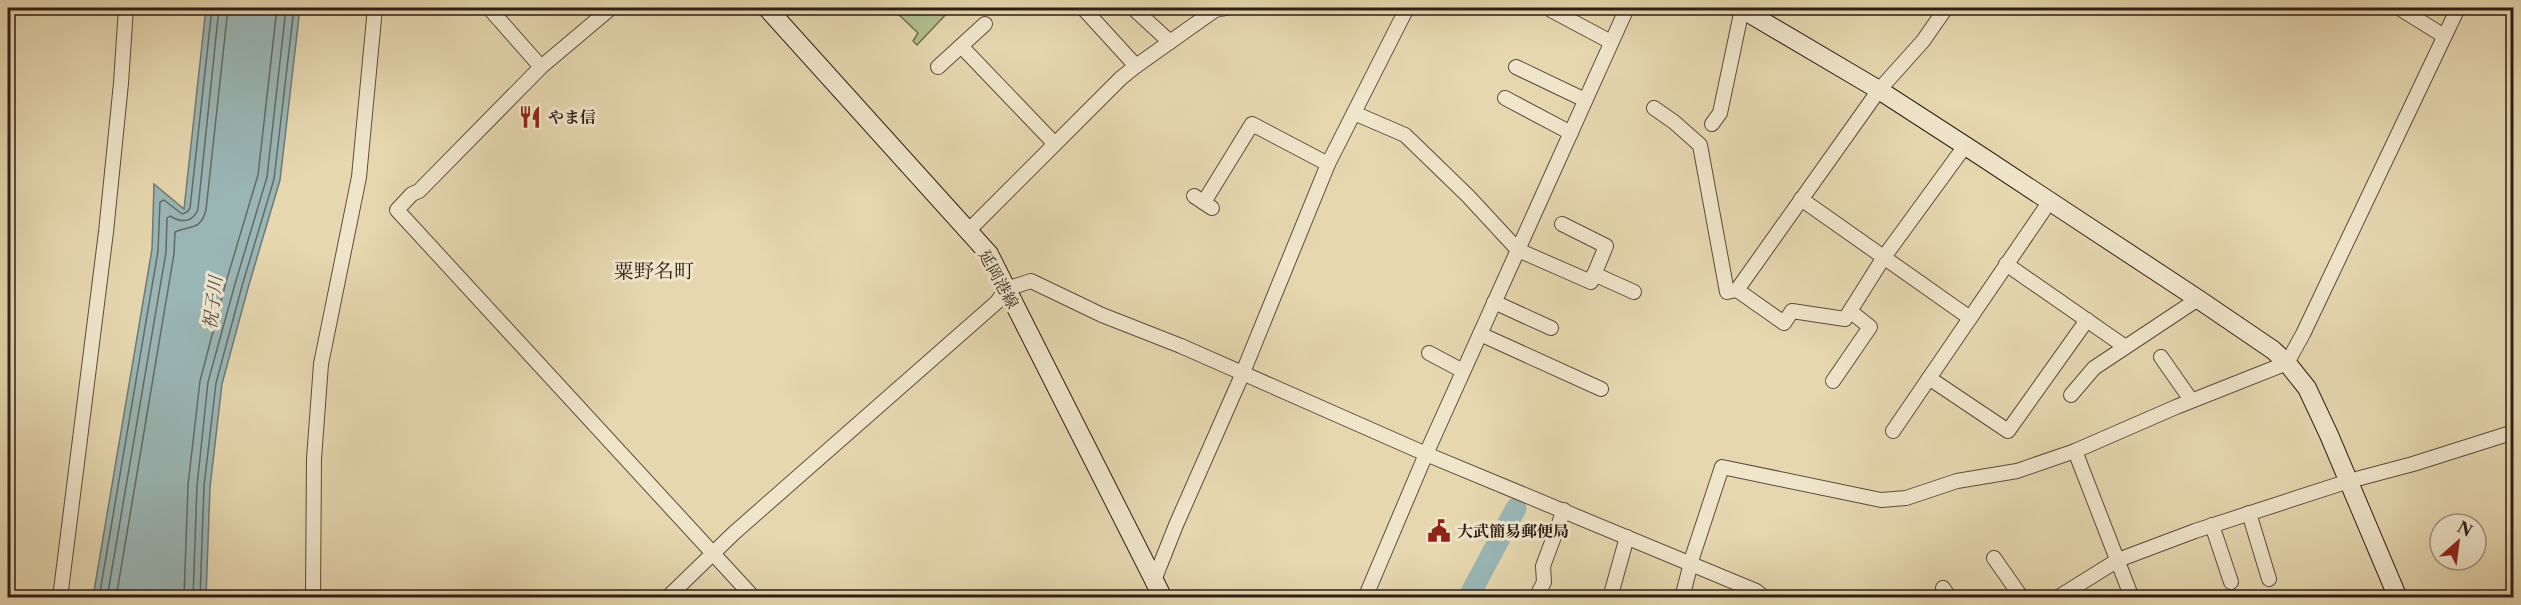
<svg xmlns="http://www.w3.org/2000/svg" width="2521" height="605" font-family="'Libre Caslon Text','Noto Serif JP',serif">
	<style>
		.green { fill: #b1bf8e; stroke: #706e52; stroke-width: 1.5 }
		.water { fill: #9ab7b6; stroke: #6f7a76; stroke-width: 1.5 }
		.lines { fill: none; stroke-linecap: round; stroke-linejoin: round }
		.shore { stroke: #646a66; stroke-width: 1.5 }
		.river { stroke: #9ab7b6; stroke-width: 21 }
		.street-casing { stroke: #5c4c3c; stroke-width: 16 }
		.secondary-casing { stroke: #2e1e15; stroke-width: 20 }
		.street { stroke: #efe5cb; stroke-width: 14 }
		.secondary { stroke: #efe5cb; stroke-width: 18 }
		.labels { text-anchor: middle; stroke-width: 6; stroke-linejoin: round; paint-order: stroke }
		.poi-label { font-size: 16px; font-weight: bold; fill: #2e1e15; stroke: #efe5cb; text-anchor: start }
		.street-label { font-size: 16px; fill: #2e1e15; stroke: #efe5cb }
		.water-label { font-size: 18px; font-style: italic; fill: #4e4c45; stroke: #efe5cb }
		.quarter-label { font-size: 20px; fill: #2e1e15; stroke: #efe5cb }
	</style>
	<rect width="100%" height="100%" fill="#e6d7af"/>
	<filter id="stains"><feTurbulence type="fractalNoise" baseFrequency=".00333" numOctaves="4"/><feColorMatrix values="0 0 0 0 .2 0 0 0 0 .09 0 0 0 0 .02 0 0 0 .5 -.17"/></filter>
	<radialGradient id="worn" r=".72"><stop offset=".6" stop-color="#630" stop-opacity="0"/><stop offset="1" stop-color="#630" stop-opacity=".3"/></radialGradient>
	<path class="green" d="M892 8H952L917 45 913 41 918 33Z"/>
	<path class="water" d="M206 8H300L280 180 248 288 222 384 210 487 206 597H93L152 249 154 184 184 209Z"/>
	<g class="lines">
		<g class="shore">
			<path d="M99 598 158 251 160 202 164 200 182 214 187 212 190 208 212 8"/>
			<path d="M107 598 166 252 167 218 170 216C181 223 193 223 198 209L219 8"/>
			<path d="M116 598 174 254 175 232C189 225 200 232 206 210L228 8"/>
			<path d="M184 598 188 485 200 381 226 282 258 175 277 8"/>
			<path d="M193 598 197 486 208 382 235 284 267 177 286 8"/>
			<path d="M200 598 204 486 216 383 242 286 274 179 294 8"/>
		</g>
		<path class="river" d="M1468 598 1516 508"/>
		<g class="street-casing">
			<g id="street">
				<path d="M489 8 541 67"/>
				<path d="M611 8 541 67 419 191 412 194 397 210 754 598"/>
				<path d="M1083 8 1136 66"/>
				<path d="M1133 8 1170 42"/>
				<path d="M2399 8 2444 36"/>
				<path d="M1551 10 1611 42"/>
				<path d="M961 46 1054 143"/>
				<path d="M938 67 985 24"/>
				<path d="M1516 67 1585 100"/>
				<path d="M1505 98 1571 133"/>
				<path d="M1654 108 1674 122 1700 145 1727 292 1737 290 1879 90 1923 41 1946 8"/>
				<path d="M1354 113 1405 135 1468 196 1518 250 1591 282 1606 246 1562 224"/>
				<path d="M1712 124 1720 113 1742 9"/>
				<path d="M1194 196 1212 208"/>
				<path d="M1801 199 1970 318"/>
				<path d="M1204 202 1252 124 1328 164"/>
				<path d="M969 230 1121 78 1136 66 1215 10 1226 8"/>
				<path d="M2006 264 2124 346"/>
				<path d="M1594 274 1634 292"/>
				<path d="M1737 290 1784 323 1792 311 1845 319 1884 257 1965 146"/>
				<path d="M1494 302 1551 328"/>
				<path d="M1480 334 1601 389"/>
				<path d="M1429 353 1463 371"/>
				<path d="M2161 357 2191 400"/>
				<path d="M1929 378 2008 431 2087 320"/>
				<path d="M1833 381 1870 327 1850 311"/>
				<path d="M2071 395 2094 368 2198 299"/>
				<path d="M1893 431 2050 201"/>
				<path d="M2075 451 2132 598"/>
				<path d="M2249 513 2269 579"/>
				<path d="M2212 525 2231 582"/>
				<path d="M1994 558 2022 598"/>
				<path d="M1153 583 1176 525 1239 382 1328 164 1407 8"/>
				<path d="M1943 588 1950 598"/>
				<path d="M60 598 106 232 121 83 126 8"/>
				<path d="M313 598 314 459 321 364 359 177 375 8"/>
				<path d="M667 598 734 533 997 302 1006 289 1031 281 1102 315 1181 346 1426 454 1756 591 1765 598"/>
				<path d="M1365 598 1426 454 1627 8"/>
				<path d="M1536 598 1544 582 1543 566 1564 510"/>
				<path d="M1610 598 1627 537"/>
				<path d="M1682 598 1693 555 1722 467 1881 500 1906 498 1957 481 2017 471 2075 451 2176 407 2287 363 2303 334 2458 8"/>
				<path d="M2057 598 2118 560 2195 531 2349 481 2413 464 2514 432"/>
			</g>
		</g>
		<g class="secondary-casing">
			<g id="secondary">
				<path d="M767 8 989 254 1163 598"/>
				<path d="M1740 8 1879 90 1981 156 2198 299 2273 350 2287 363 2307 388 2329 435 2398 598"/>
			</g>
		</g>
		<use href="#street" class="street"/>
		<use href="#secondary" class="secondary"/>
	</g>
	<defs>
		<g id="restaurant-bare" transform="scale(1.8)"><path d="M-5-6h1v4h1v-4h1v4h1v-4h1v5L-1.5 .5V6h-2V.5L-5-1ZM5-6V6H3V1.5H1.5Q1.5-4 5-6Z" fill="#8f2418" stroke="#efe5cb" stroke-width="2.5" paint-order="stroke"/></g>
		<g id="civic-bare" transform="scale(1.8)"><path d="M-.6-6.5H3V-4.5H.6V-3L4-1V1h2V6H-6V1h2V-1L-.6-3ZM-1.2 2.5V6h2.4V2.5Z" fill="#8f2418" stroke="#efe5cb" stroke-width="2.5" paint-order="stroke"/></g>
	</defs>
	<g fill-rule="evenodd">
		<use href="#restaurant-bare" x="530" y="117"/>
		<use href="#civic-bare" x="1439" y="531"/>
	</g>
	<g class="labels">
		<g class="poi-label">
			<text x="548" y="123">やま信</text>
			<text x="1457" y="537">大武簡易郵便局</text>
		</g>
		<g class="street-label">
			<text transform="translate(999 279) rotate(61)" y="6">延岡港線</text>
		</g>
		<g class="water-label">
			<text transform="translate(213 303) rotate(-83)" y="6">祝子川</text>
		</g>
		<g class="quarter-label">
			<text x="654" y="278">粟野名町</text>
		</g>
	</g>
	<rect width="2521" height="605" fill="none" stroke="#e6d7af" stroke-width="30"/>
	<rect x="9" y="9" width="2503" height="587" fill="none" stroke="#2e1e15" stroke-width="3"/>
	<rect x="15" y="15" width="2491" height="575" fill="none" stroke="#2e1e15" stroke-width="1.5"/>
	<g transform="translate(2458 542) rotate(28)"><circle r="28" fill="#efe5cb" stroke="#a29582" stroke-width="1.5"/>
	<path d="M0-4.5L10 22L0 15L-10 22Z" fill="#8f2418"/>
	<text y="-9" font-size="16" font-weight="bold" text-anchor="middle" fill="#2e1e15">N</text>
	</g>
	<rect width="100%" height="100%" filter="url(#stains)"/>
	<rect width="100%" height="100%" fill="url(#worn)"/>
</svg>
